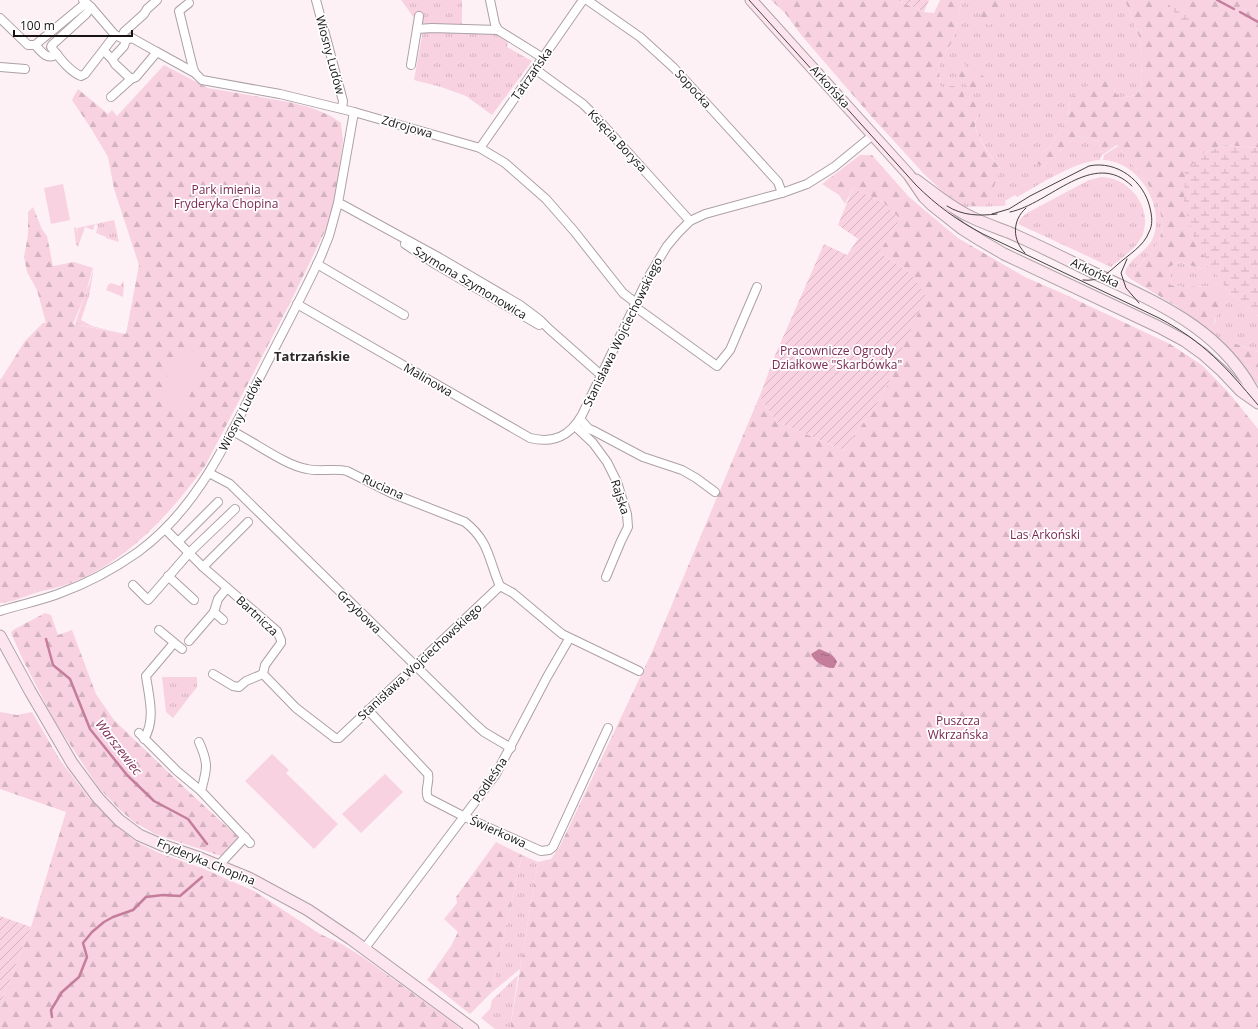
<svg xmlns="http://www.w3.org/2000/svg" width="1258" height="1029" font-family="'Open Sans',sans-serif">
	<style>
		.grass { fill: url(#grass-tufts) }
		.forest { fill: url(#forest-firs) }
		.wetland { fill: url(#wetland-marsh) }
		.garden { fill: url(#garden-furrows) }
		.pitch { fill: #f8d2e1 }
		.water { fill: url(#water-ripples) }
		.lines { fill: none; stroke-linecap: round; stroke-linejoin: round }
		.stream { stroke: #c47e9c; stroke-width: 2.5 }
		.street-casing { stroke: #aca1a5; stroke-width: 10 }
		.secondary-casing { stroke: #aca1a5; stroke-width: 13 }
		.street { stroke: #fff; stroke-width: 8 }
		.secondary { stroke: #fde5ef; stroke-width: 11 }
		.tram { stroke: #464142; stroke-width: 1 }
		.labels { text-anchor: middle; stroke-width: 3.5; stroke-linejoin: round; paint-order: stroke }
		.street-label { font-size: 12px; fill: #181415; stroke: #fff }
		.park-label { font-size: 12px; fill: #7b2852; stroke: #fff }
		.neighbourhood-label { font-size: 13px; font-weight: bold; fill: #2f272a; stroke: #fff }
		.water-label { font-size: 13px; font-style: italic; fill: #7f2b55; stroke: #fff }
	</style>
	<defs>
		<pattern id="grass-tufts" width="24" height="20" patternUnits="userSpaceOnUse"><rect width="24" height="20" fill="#f8d2e1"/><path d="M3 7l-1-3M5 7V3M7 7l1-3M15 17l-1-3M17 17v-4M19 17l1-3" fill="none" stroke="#d4b3c0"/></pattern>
		<pattern id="forest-firs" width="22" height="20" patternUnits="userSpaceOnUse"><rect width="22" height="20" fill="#f8d2e1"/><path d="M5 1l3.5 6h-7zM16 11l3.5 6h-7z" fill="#d4b3c0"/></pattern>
		<pattern id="wetland-marsh" width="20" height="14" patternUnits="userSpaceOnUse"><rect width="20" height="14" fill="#f8d2e1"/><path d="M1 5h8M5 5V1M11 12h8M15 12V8" fill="none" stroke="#d4b3c0"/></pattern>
		<pattern id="garden-furrows" width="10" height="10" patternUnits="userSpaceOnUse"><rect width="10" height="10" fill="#f8d2e1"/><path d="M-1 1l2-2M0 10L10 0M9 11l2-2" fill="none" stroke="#d4b3c0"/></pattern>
		<pattern id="water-ripples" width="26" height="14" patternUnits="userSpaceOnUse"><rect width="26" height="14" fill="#c47e9c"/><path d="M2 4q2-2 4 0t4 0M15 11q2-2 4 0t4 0" fill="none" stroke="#9e667e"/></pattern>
	</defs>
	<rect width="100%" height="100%" fill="#fef1f6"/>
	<g class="grass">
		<path d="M401 0H462V31L498 32 509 40 507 47 532 61 492 115 466 96 441 87 414 80 423 30Z"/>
		<path d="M962 0H1125L1140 39 1142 80 1140 89 1136 95 1120 98 1114 91 1115 85 1070 99 1068 118 1049 148 1029 162 1043 166 1077 136 1098 141 1102 152 1117 145 1102 155 1100 160C1073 162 1041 184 1017 197L1015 195 1005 201 1006 205 1002 206 965 207 960 206 943 192 1001 169C994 161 975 135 975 124 975 122 977 118 978 115L952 97 940 86 939 67 940 61 945 52 951 44 958 22V14Z"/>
		<path d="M1118 146 1148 184 1158 203 1163 224 1159 242 1129 278 1125 273C1128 259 1145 253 1152 240 1167 208 1139 161 1103 160L1104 155Z"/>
		<path d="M1101 177C1129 177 1154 208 1142 236 1136 249 1121 258 1111 267L1018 224 1021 218 1027 213 1089 180Z"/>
		<path d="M114 220 119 242 106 238V237L96 233 98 225 95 224 93 230 85 227 78 247 76 244 74 228 76 227 78 237 77 228Z"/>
		<path d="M1179 262 1203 269 1210 264 1226 289 1258 316V352L1234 343 1246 364 1258 378V385L1224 342 1210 331 1216 320 1208 286 1183 287 1170 285 1169 267Z"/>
		<path d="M94 268 89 296 81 320 92 326 116 332 75 324 88 286H89V285Z"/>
		<path d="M123 281 124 283 123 297 106 290 108 285 111 283 120 286Z"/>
		<path d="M162 677H197V687L173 718 166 712Z"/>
		<path d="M522 855 538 862 520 969 491 993Z"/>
		<path d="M518 975 510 1029H495L481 1018 490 1009 492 1000Z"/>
	</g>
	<g class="forest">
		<path d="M771 0H897L924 12 934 13 940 0H962L958 14V22L951 44 945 52 940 61 939 67 940 86 947 92 950 86H957L962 89 965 100 973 101C976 105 978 110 978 115 977 118 975 121 975 124 974 134 994 162 1001 169L986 206H973L943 192 924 174 871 116 802 36 785 13Z"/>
		<path d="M978 0H1007L999 18 989 26 981 17Z"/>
		<path d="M1125 0H1258V148L1225 145 1203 153 1196 244 1210 264 1203 269 1179 262 1169 267 1170 285 1183 287 1208 286 1221 292V307L1210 331 1176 306 1129 278 1159 242 1163 224 1158 203 1148 184 1117 145 1102 152 1098 141 1077 136 1043 166 1028 162 1049 148 1068 118 1070 99 1095 80 1108 75 1113 78 1115 85 1114 91 1120 98 1136 95 1140 89 1142 80 1140 39Z"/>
		<path d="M960 60 965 64 967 71 974 70 986 78 987 84 982 90H971C964 83 954 73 954 62Z"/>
		<path d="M164 65 208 88 289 102 312 108 331 116 341 123 343 141 336 193 327 227 291 301 205 466C170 514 128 561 71 583 61 587 49 589 38 592 26 596 13 602 0 603V379H1L25 341 43 323H46L37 290 27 272 24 257 28 235V212L33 207 42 229 47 236 53 266 74 262 93 268 85 295 73 324 126 334 139 265 114 189 108 157 92 130 72 100 78 89 108 114 112 110 117 116Z"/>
		<path d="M860 155H872L909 197 958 238 1025 277 1064 294 1170 344 1202 365 1229 393 1258 429V1029H510L538 862 551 859 560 846 652 652 760 395 764 404 777 422 844 450 878 402 889 382 899 355 910 273 879 252 900 219 884 203 853 188 845 204 839 195 822 184Z"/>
		<path d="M1224 342 1234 343 1258 352V378L1246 364Z"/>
		<path d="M45 613 51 615 58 635 72 630 96 694 114 720 188 791 238 837 221 856 155 834 134 822 120 810 99 788 55 722 23 660 11 633 13 630Z"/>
		<path d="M0 712 17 715 32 712 60 760 89 798 114 823 135 841 159 853 202 868 254 891 320 934 342 944 364 958 443 1015 461 1029H0V1003H1L31 927 66 812 0 789Z"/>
		<path d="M496 842 522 855 491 993 470 1014 427 980 451 946 458 932 444 919 457 903 456 897Z"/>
	</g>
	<g class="wetland">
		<path d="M1165 0H1172L1194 16 1190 22 1182 24 1177 15Z"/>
		<path d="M1225 145 1258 148V316L1226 289 1196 244 1184 205 1185 172 1203 153Z"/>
	</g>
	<g class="garden">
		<path d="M897 0H929L924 12Z"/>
		<path d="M853 188 884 203 900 219 879 252 910 273 926 296 899 355 889 382 878 402 844 450 777 422 764 404 760 395 776 353 824 244 847 255 858 239 838 225Z"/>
		<path d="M0 916 31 927 1 1003H0Z"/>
	</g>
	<g class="pitch">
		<path d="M63 184 70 220 51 224 44 188Z"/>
		<path d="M178 347 204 356 184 412 158 401Z"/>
		<path d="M272 754 289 770 286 773 338 824 314 849 245 781Z"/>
		<path d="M385 774 403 792 361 833 342 814Z"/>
	</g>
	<path class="water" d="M819 649C826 652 834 654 837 662L834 668C826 669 814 662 811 654Z"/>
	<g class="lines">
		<g class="stream">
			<path d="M1217 0 1234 9"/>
			<path d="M1240 12 1258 22"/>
			<path d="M46 639 53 665 70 679 90 729 127 775 154 801 188 819 207 844"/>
			<path d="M52 1017 51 1010 62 992 79 977 87 957 83 943 92 932 104 922 113 917 133 910 146 897 163 895 180 896 202 877"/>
		</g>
		<g class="street-casing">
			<g id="street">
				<path d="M83 0 91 7 115 35 126 40 132 38 157 52"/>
				<path d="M316 0 343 101 342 109"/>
				<path d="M490 0 495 24 498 30 543 58"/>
				<path d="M587 0 640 37 674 68 778 182 782 193"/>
				<path d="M189 3 179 11 193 68 195 73 202 80 280 94 354 112 480 148 505 163 546 199 574 231 623 293 636 303"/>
				<path d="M91 7 86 14 52 45 51 47C59 57 69 71 81 76L85 74 115 35"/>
				<path d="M0 18 28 45H35C42 52 47 61 57 54"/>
				<path d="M417 29 419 16"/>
				<path d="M122 38 124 32 144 14 147 9 157 0"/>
				<path d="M35 45 86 3"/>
				<path d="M104 51 112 59 124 46 126 40"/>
				<path d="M112 59 115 64 131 79 136 77 157 52 195 73"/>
				<path d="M411 65 417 29 432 28 498 30"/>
				<path d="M0 67 25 69"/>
				<path d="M535 69 583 104 596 117 690 221"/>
				<path d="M111 97 131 79"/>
				<path d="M480 148 583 0"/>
				<path d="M338 203 343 205 440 258 520 305 540 320 549 329 601 375"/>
				<path d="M405 244 435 264 539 325"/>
				<path d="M317 264 404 315"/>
				<path d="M297 304 530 438C554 444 570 436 582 415L649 276 667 246 678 233 690 221 705 214 782 193 807 184 834 167 873 135"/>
				<path d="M634 306 717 366 730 350 757 287"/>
				<path d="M580 419 589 429 594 431 643 457 682 470 696 478 715 492"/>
				<path d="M575 426 593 443 607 462 617 482 627 514 628 527 621 541 606 577"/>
				<path d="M232 431C253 441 286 466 307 469 320 472 334 468 347 471L391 493 465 522C490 542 488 559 500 586"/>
				<path d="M209 473 230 484 474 723 484 732 511 748"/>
				<path d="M165 529 203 567 277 631 281 640V643L265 665 263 674 296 708 335 738H339L500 586"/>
				<path d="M178 542 218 502"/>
				<path d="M203 567 248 522"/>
				<path d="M168 576 194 600"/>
				<path d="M133 585 148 600 189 553 235 509"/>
				<path d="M500 586 513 593 562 634 639 671"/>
				<path d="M0 611C19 605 39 601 58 594 86 584 114 569 138 552 198 508 227 441 260 377 280 337 302 297 321 256L329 236 338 203 354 112"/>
				<path d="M214 612 223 620"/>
				<path d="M159 630 182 649"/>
				<path d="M189 641 214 612 218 599 227 588"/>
				<path d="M213 674 233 686 239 687 246 681 263 674"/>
				<path d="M368 710 428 774C430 783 424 790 428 798L465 817 541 851 549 850 553 847 608 728"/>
				<path d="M139 733 177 771 201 791"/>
				<path d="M144 739C156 720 149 697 146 676L174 643"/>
				<path d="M199 742C209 764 207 769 201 791L250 843"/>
				<path d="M219 865 245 837"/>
				<path d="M365 948 496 774 547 677 569 639"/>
			</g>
		</g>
		<g class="secondary-casing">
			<g id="secondary">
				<path d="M751 0 909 175 924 197 932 205 961 228 980 240 1004 254 1159 327 1185 341 1203 354 1222 371 1241 391 1258 403"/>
				<path d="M916 180C934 193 951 208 971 217 983 223 995 227 1008 232 1036 244 1064 258 1092 272 1158 303 1225 330 1258 401"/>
				<path d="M0 636 30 691 72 763 98 798 119 820 139 835 162 845 200 858 249 878 308 910 351 939 473 1029"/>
			</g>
		</g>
		<use href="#street" class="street"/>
		<use href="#secondary" class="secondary"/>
		<g class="tram">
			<path d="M749 0 916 185C936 205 958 221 983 234L1159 318C1204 342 1226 367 1258 405"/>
			<path d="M947 206C963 216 979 216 997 214"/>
			<path d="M1010 212C1050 204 1093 148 1132 186"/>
			<path d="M992 214 1009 209 1030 196 1089 166C1117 160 1144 181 1150 208 1152 216 1153 225 1149 232 1144 246 1128 255 1117 265 1107 274 1098 282 1083 280"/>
			<path d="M1025 253C1012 240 1012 220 1026 208"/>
			<path d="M1127 259 1121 273 1126 288 1139 303"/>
		</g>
	</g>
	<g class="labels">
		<g class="street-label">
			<text transform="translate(330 55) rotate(75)" y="4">Wiosny Ludów</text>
			<text transform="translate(532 74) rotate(-55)" y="4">Tatrzańska</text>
			<text transform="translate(830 87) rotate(48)" y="4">Arkońska</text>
			<text transform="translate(693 89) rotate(48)" y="4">Sopocka</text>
			<text transform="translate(407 127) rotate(16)" y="4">Zdrojowa</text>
			<text transform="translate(617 141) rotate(47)" y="4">Księcia Borysa</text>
			<text transform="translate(1095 273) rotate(26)" y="4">Arkońska</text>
			<text transform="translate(470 283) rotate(31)" y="4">Szymona Szymonowica</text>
			<text transform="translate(623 332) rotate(-64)" y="4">Stanisława Wojciechowskiego</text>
			<text transform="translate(428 380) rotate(30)" y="4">Malinowa</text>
			<text transform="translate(241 414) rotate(-63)" y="4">Wiosny Ludów</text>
			<text transform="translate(383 487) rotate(24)" y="4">Ruciana</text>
			<text transform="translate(620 497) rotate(72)" y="4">Rajska</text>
			<text transform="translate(359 612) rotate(44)" y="4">Grzybowa</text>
			<text transform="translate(257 616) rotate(43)" y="4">Bartnicza</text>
			<text transform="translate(420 662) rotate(-43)" y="4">Stanisława Wojciechowskiego</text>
			<text transform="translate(490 780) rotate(-56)" y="4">Podleśna</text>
			<text transform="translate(498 832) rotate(24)" y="4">Świerkowa</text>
			<text transform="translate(206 862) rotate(22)" y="4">Fryderyka Chopina</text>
		</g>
		<g class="park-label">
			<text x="226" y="194">Park imienia<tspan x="226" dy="14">Fryderyka Chopina</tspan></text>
			<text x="837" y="355">Pracownicze Ogrody<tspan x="837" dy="14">Działkowe "Skarbówka"</tspan></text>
			<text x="1045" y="539">Las Arkoński</text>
			<text x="958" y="725">Puszcza<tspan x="958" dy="14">Wkrzańska</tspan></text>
		</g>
		<g class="neighbourhood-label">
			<text x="312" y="361">Tatrzańskie</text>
		</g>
		<g class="water-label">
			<text transform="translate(119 747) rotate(52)" y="5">Warszewiec</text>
		</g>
	</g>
	<path d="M14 30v6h118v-6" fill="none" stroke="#181415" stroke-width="2"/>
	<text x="20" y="30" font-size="12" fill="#181415" stroke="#ffffff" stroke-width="3" paint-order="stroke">100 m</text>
</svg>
